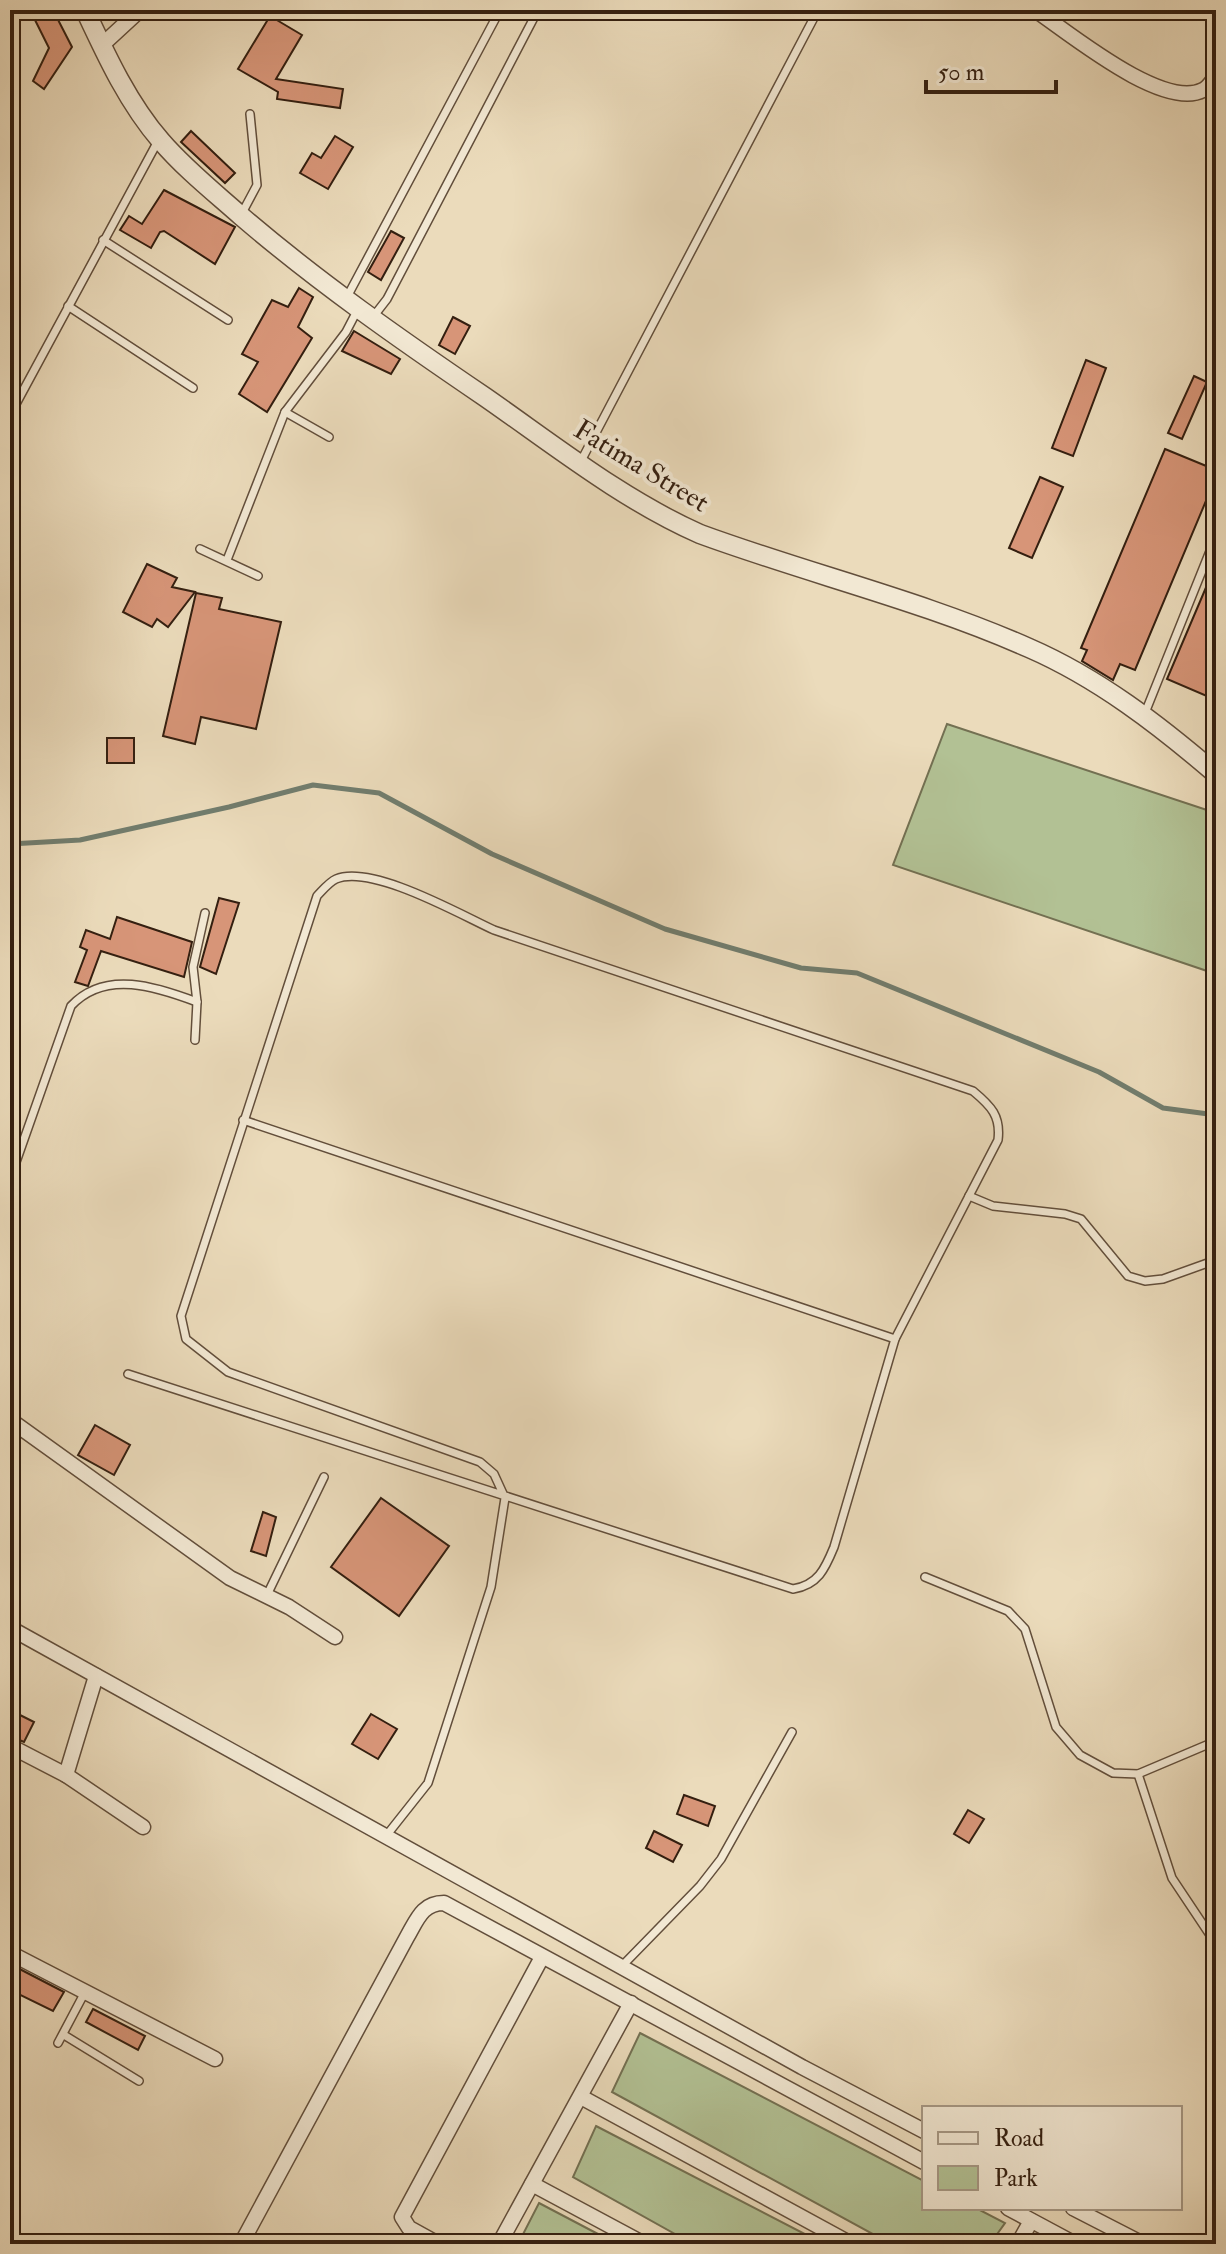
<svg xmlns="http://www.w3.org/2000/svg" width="1226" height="2254" font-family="'IM FELL Double Pica',serif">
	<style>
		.green { fill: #b2c194; stroke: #737052; stroke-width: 2 }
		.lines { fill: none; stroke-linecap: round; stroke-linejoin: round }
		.stream { stroke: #717d6e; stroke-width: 5 }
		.building { fill: #d79578; stroke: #341f10; stroke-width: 2 }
		.service-casing { stroke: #624e3b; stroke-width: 10 }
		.minor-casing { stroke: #624e3b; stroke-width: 17 }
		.tertiary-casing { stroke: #624e3b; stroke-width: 21 }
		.service { stroke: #f2e8d3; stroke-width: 7 }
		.minor { stroke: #f2e8d3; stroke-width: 14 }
		.tertiary { stroke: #f2e8d3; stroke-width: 18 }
		.labels { text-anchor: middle; stroke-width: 8; stroke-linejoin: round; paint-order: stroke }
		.street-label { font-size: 28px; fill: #341f10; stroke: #f2e8d3 }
	</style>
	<rect width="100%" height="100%" fill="#ebdbbb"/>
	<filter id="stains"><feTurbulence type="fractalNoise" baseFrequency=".0025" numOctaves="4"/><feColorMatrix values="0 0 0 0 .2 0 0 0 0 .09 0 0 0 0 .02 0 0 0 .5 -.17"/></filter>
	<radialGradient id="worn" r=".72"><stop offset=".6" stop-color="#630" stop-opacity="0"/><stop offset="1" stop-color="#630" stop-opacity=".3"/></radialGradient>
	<g class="green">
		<path d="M947 724 1216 813V974L893 865Z"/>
		<path d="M640 2033 924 2181V2208H976L1005 2223 990 2244H891L612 2092Z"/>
		<path d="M596 2126 824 2244H693L573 2177Z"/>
		<path d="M539 2203 617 2244H518Z"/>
	</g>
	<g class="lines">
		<path class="stream" d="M10 844 80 840 229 807 313 785 379 793 492 854 665 929 801 968 857 973 1099 1072 1163 1108 1216 1115"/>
	</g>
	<g class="building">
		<path d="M30 10H53L72 47 44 89 33 81 49 48Z"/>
		<path d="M270 16 302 35 276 79 343 89 340 108 277 99 278 92 238 69Z"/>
		<path d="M191 131 235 173 225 183 181 142Z"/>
		<path d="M335 136 353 147 328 189 300 173 312 153 321 158Z"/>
		<path d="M164 190 235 227 215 264 164 231 160 232 151 248 120 230 129 216 142 224Z"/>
		<path d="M391 231 404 238 381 280 368 272Z"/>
		<path d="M299 288 313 297 298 327 312 338 267 412 239 394 258 362 242 354 272 300 288 307Z"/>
		<path d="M453 317 470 326 455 354 439 345Z"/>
		<path d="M354 331 400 359 391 374 342 351Z"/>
		<path d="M1086 360 1106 368 1073 456 1052 448Z"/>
		<path d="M1194 376 1207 382 1182 439 1168 433Z"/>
		<path d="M1165 449 1216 470V477L1135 670 1120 664 1113 680 1082 661 1087 650 1081 648Z"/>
		<path d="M1040 477 1063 487 1032 558 1009 548Z"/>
		<path d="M147 564 177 578 172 587 195 592 168 627 157 619 152 627 123 612Z"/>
		<path d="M1216 564V700L1167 679Z"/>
		<path d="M196 593 222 598 219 609 281 622 256 729 201 717 195 744 163 736Z"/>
		<rect x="107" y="738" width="27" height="25"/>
		<path d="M219 898 239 903 216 974 200 967Z"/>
		<path d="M117 917 192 942 184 977 101 951 88 986 75 982 87 950 80 947 86 930 110 939Z"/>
		<path d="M95 1425 130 1445 114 1475 78 1455Z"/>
		<path d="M381 1498 449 1546 399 1616 331 1567Z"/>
		<path d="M263 1512 276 1517 266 1556 251 1551Z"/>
		<path d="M10 1710 34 1722 24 1742 10 1736Z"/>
		<path d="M371 1714 397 1729 378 1759 352 1744Z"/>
		<path d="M684 1795 715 1806 708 1826 677 1814Z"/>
		<path d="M968 1810 984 1819 969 1843 954 1834Z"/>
		<path d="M654 1831 682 1845 673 1862 646 1848Z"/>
		<path d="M10 1964 64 1992 53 2011 10 1990Z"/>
		<path d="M93 2009 145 2036 138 2050 86 2022Z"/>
	</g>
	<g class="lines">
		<g class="service-casing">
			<g id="service">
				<path d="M241 215 257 185 250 114"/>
				<path d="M103 240 228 320"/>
				<path d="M347 297 500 10"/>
				<path d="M68 306 193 388"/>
				<path d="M373 317 387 299 538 10"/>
				<path d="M285 412 329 437"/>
				<path d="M10 415 158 141"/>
				<path d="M581 461 818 10"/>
				<path d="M200 549 258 576"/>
				<path d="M227 560 285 412 346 332 358 309"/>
				<path d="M1145 713 1216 536"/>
				<path d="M195 1040 197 1002 193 967 205 913"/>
				<path d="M243 1120 895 1339"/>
				<path d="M10 1179 71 1006C105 969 157 987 197 1002"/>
				<path d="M969 1196 993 1206 1065 1214 1081 1219 1128 1276 1145 1281 1163 1279 1216 1260"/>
				<path d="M128 1374 793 1589C818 1585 825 1569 834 1547L895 1339 998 1140C1001 1116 991 1106 973 1091L494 930C461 915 372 864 336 879 329 882 322 891 317 896L181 1316 186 1339 228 1372 480 1462 494 1474 505 1498 491 1587 428 1783 386 1836"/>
				<path d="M10 1377V1393"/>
				<path d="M925 1577 1008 1611 1025 1629 1056 1727 1080 1755 1113 1773 1138 1774 1216 1741"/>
				<path d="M267 1595 324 1477"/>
				<path d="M1138 1774 1172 1878 1216 1944"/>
				<path d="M621 1967 700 1886 721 1859 792 1732"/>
				<path d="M64 2035 139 2081"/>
				<path d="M58 2043 85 1992"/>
			</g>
		</g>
		<g class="minor-casing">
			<g id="minor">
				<path d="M1035 10C1068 32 1163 111 1203 90 1208 88 1213 80 1216 76"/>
				<path d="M101 46 140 10"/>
				<path d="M10 1420 230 1578 289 1607 335 1637"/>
				<path d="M10 1628 802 2067 924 2131"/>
				<path d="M10 1746 66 1775 143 1827"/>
				<path d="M66 1775 96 1676"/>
				<path d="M10 1953 215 2059"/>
				<path d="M581 2097 851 2244"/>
				<path d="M532 2184 644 2244"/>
				<path d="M1008 2208 1075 2244"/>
				<path d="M1073 2208 1143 2244"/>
				<path d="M241 2244 407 1937C417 1920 422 1903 444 1903L924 2162"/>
				<path d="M438 2244 409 2228 402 2217 542 1957"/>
				<path d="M499 2244 631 2003"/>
				<path d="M1018 2244 1031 2221"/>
			</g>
		</g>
		<g class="tertiary-casing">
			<path id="tertiary" d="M85 10C106 55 128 103 161 141 185 169 214 192 241 216 318 282 401 340 485 397 554 445 623 500 700 534 809 574 923 601 1029 648 1098 678 1159 725 1216 774"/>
		</g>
		<use href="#service" class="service"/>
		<use href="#minor" class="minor"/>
		<use href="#tertiary" class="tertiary"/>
	</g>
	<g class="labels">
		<g class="street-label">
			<text transform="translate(642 465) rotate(31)" y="10">Fatima Street</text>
		</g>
	</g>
	<rect width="1226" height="2254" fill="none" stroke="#ebdbbb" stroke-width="40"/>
	<rect x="12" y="12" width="1202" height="2230" fill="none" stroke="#341f10" stroke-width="4"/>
	<rect x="20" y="20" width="1186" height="2214" fill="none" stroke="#341f10" stroke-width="2"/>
	<rect x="922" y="2106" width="260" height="104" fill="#f2e8d3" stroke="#a69885" stroke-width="2"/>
	<rect x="938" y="2132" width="40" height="12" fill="#f2e8d3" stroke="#a69885" stroke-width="2"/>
	<text x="994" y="2146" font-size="24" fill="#341f10">Road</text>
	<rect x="938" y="2166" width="40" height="24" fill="#b2c194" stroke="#a69885" stroke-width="2"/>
	<text x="994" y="2186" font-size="24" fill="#341f10">Park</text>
	<path d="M926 80v12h130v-12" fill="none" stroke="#341f10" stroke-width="4"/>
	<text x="938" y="80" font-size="24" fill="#341f10" stroke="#f2e8d3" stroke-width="6" paint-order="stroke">50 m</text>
	<rect width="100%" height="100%" filter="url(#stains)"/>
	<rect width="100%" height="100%" fill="url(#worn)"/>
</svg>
